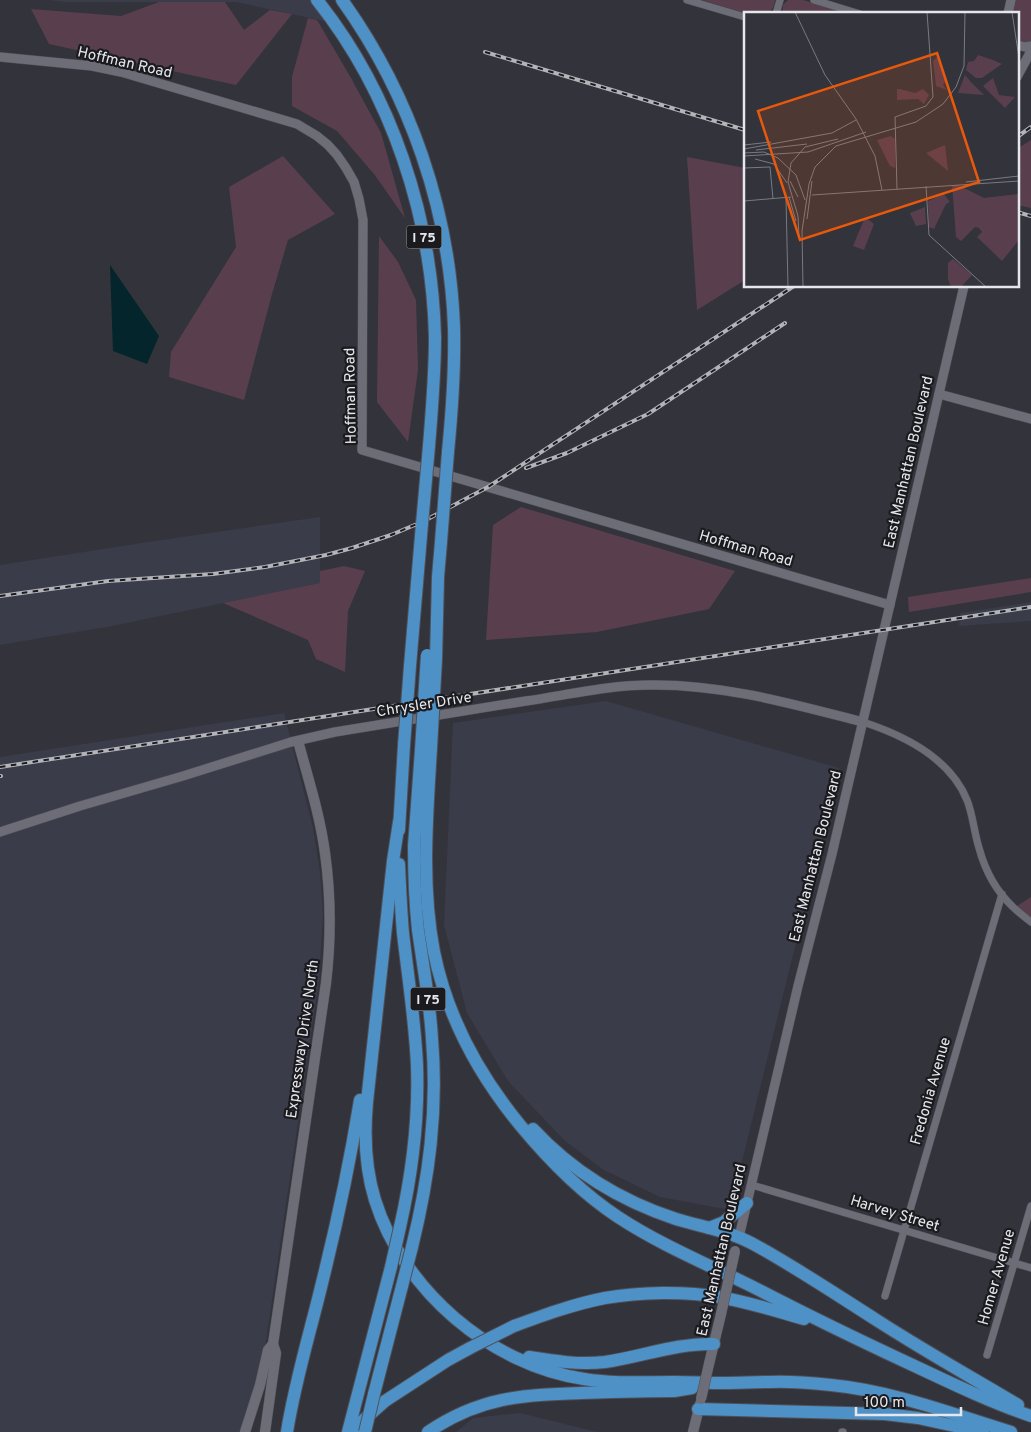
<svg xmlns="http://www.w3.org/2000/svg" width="1031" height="1432" font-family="Overpass,sans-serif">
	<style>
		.built { fill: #3a3c4a }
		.green { fill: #593f4e }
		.water { fill: #03252b }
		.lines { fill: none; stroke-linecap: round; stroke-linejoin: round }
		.minor-casing { stroke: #4f5057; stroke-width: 8 }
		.tertiary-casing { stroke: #4f5057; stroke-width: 10 }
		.secondary-casing { stroke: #4f5057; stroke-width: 11 }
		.motorway-casing { stroke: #4f5057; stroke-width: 14 }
		.minor { stroke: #6c6d76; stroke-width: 7 }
		.tertiary { stroke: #6c6d76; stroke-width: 9 }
		.secondary { stroke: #6c6d76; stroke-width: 10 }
		.motorway { stroke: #4e91c6; stroke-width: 12 }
		.rail-casing { stroke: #b3b4ba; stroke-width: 4 }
		.rail { stroke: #1b1b1f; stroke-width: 2; stroke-dasharray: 5.5; stroke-linecap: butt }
		.secondary-bridge-casing { stroke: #4f5057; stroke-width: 11; stroke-linecap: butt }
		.motorway-bridge-casing { stroke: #4f5057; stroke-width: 14; stroke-linecap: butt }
		.secondary-bridge { stroke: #6c6d76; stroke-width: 10 }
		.motorway-bridge { stroke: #4e91c6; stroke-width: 12 }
		.labels { text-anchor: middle; stroke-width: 4.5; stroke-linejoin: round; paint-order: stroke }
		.shield { fill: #1b1b1f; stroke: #a9aaae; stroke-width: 1 }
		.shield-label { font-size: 14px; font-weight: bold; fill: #e6e7ec }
		.street-label { font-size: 15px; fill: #e6e7ec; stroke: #1b1b1f }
		.inset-road { fill: none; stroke: #7a7b82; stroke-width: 1 }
		.view { fill: #e8590c; fill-opacity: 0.15; stroke: #e8590c; stroke-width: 2.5 }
		.inset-edge { fill: none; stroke: #e6e7ec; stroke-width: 2.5 }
	</style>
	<rect width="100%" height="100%" fill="#32333b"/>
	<g class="built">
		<path d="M47 0H316L333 23 236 2H67Z"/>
		<path d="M320 517V583L112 626 0 645V565L148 542Z"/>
		<path d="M1031 602V621L959 626 960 613Z"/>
		<path d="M606 701 839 768 730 1210 660 1197 602 1169 564 1140 508 1081 467 1013 444 925 453 723Z"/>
		<path d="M284 713 313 828 320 872 323 914 319 979 266 1341 251 1402 240 1432H0V757Z"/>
		<path d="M520 1413 597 1432H456L473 1418Z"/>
	</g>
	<g class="green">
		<path d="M702 0H775V1L773 8 767 14H748Z"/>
		<path d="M788 0H803L849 14H782L783 5Z"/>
		<path d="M1016 0H1031V42L1026 44 1017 43V14H1013Z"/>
		<path d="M159 2H225L244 30 270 10 292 14 236 85 49 44 31 9 121 16Z"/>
		<path d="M308 18 317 20 351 78 381 133 405 218 374 174 337 131 292 106V77Z"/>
		<path d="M1031 140V208L1017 205V149Z"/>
		<path d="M283 156 335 214 288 240 272 294 244 400 169 377 171 352 236 247 229 187Z"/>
		<path d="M687 157 745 168V280L697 310Z"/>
		<path d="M379 236 398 262 416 300 418 370 408 442 377 402Z"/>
		<path d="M521 507 735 571 709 609 597 632 486 640 493 525Z"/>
		<path d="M344 566 365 571 348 611 345 672 316 659 308 640 223 603 320 583V571Z"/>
		<path d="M1031 578V592L909 612 908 597Z"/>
		<path d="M1031 897V918L1017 906Z"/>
	</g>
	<path class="water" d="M110 265 159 336 147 364 113 351Z"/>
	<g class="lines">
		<g class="minor-casing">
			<g id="minor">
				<path d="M687 0 745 17"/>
				<path d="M814 0 860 14"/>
				<path d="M776 14 780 0"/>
				<path d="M863 722C903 735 950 758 967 800 973 815 974 832 979 848 985 870 997 892 1013 907 1019 913 1025 917 1031 922"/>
				<path d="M752 1185 1031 1268"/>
				<path d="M885 1296 1002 894"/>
				<path d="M987 1355 1031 1206"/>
				<path d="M842 1432H843"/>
			</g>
		</g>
		<g class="tertiary-casing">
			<g id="tertiary">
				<path d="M1008 14 1011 0"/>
				<path d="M1017 45 1025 47 1031 46"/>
				<path d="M0 57 92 66 121 72 297 124 317 136 328 145 337 155 346 168 354 182 359 199 363 220 362 450 890 605"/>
				<path d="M1017 77 1031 51"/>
				<path d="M939 394 1031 419"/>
				<path d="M0 832 80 806 183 776 291 742 335 732C398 722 462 711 526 701 567 695 609 685 650 685 723 684 793 704 863 722"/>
				<path d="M739 1237 798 986 832 854 964 286"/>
			</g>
		</g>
		<g class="secondary-casing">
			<g id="secondary">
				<path d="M709 1364 721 1314"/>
				<path d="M245 1432 260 1385 268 1350 273 1344"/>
				<path d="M265 1432 276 1353 273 1344 326 983C331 940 331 896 325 853 320 815 308 778 298 741"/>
				<path d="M693 1432 700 1404"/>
			</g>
		</g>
		<g class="motorway-casing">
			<g id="motorway">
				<path d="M317 0C392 94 432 217 435 337 435 374 432 410 429 446"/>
				<path d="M342 0C410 95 450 210 454 328 455 369 452 411 448 452"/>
				<path d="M436 659 438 577 441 542"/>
				<path d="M410 666 422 524"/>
				<path d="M431 748C427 816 421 885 434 952 447 1016 479 1075 520 1125 549 1160 580 1192 618 1217 662 1246 712 1266 759 1290 813 1318 867 1344 921 1369 957 1386 993 1403 1031 1416"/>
				<path d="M399 822 393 861 367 1102C364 1135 365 1168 375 1200 403 1290 490 1365 584 1379 614 1384 644 1382 675 1382 691 1382 708 1383 724 1383 739 1383 754 1382 770 1382 790 1381 811 1383 831 1385 893 1391 952 1414 1011 1432"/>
				<path d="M399 830 404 745"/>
				<path d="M399 864C400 887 401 910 403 933 408 977 415 1021 417 1065 419 1120 412 1174 400 1227"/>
				<path d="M533 1129C572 1171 621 1201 676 1219 702 1227 730 1231 755 1245 797 1268 837 1295 878 1321 923 1350 971 1377 1018 1405"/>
				<path d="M709 1228 724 1222 747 1203"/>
				<path d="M412 1247C429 1178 438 1111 432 1039 430 1002 423 966 418 930 415 902 414 874 414 846L421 750"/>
				<path d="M514 1326C544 1315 574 1304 605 1298 640 1292 684 1291 719 1297 748 1302 776 1311 804 1319"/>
				<path d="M529 1357C554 1361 579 1365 605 1362 641 1357 676 1343 714 1344"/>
				<path d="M374 1394 402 1286"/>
				<path d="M698 1409 885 1414 918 1418 983 1432"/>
				<path d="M287 1432C295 1381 310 1333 322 1283 337 1223 350 1162 360 1100"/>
				<path d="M348 1432 391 1267"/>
				<path d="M350 1432 385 1401 448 1360 470 1348"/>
				<path d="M428 1432C480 1397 521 1395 582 1393 613 1392 644 1391 674 1391L692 1388"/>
			</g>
		</g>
		<use href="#minor" class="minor"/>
		<use href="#tertiary" class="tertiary"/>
		<use href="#secondary" class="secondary"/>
		<use href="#motorway" class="motorway"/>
		<g class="rail-casing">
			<g id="rail">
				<path d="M485 52 745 130"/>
				<path d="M1017 137 1031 127"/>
				<path d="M1017 212 1031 216"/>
				<path d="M526 468 567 453 648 414 785 323"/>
				<path d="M0 596 108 581 213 574 265 567 326 555 352 548 391 535 424 521 488 487 794 286"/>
				<path d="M0 767 1031 607"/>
				<path d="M0 776H1"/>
			</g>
		</g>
		<use href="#rail" class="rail"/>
		<g class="secondary-bridge-casing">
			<g id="secondary-bridge">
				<path d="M721 1314 735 1251"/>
				<path d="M701 1399 709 1364"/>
			</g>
		</g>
		<g class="motorway-bridge-casing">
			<g id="motorway-bridge">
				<path d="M422 524 429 446"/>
				<path d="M441 542 448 452"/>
				<path d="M404 745 410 666"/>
				<path d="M431 748 436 659"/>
				<path d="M421 750 427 655"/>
				<path d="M391 1267 400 1227"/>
				<path d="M402 1286 412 1247"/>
				<path d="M470 1348 514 1326"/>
				<path d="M365 1432 374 1394"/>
			</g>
		</g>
		<use href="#secondary-bridge" class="secondary-bridge"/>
		<use href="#motorway-bridge" class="motorway-bridge"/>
	</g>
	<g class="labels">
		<g class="shield">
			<rect x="406.5" y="225.5" width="35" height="23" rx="4"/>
			<rect x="410.5" y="987.5" width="35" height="23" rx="4"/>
		</g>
		<g class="shield-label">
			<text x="424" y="242">I 75</text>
			<text x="428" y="1004">I 75</text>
		</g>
		<g class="street-label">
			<text transform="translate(125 62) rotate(13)" y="5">Hoffman Road</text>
			<text transform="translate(350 396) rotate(-91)" y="5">Hoffman Road</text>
			<text transform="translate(908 462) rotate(-77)" y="5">East Manhattan Boulevard</text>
			<text transform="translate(746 548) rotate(16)" y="5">Hoffman Road</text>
			<text transform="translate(424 704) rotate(-9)" y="5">Chrysler Drive</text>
			<text transform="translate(815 856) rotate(-76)" y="5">East Manhattan Boulevard</text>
			<text transform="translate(302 1039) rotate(-82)" y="5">Expressway Drive North</text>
			<text transform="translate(930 1091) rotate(-74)" y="5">Fredonia Avenue</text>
			<text transform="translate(895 1213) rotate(17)" y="5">Harvey Street</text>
			<text transform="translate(721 1250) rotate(-77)" y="5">East Manhattan Boulevard</text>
			<text transform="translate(996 1277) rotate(-74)" y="5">Homer Avenue</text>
		</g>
	</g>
	<g transform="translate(744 12)">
		<rect width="275" height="275" fill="#32333b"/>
		<path d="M234 43 249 48 258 52 238 66H232L222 58 224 50 230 49ZM193 45 202 69 199 73 203 78 192 74 189 49ZM221 63 227 70 240 83 214 81ZM249 66 255 83 271 85 261 96 239 74ZM156 77 171 81 179 77 185 83 180 92 174 87 153 88V77ZM147 124 151 127V156L146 154 133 128ZM201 133 204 158V159L182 141ZM208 173H214L240 186 275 182V228L258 249 233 225 238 220 235 216 231 215 217 229 212 225ZM155 178 166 201 181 195 182 212 172 214ZM200 182 206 190 202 192 190 217 185 215 184 189ZM121 205 130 212 120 238 109 234ZM209 247 228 263 217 275H207L204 267V251Z" fill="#593f4e"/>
		<path class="inset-road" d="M51 0 81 63 112 107 131 144 138 178M268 0 275 46M0 133 27 130M0 137 88 121 112 108M12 138 63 132M0 141 20 140 34 146 52 163 61 188M0 144 64 140 122 120M11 147 30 152 43 171M0 156 26 155 29 187M46 169 54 185M222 170 275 164M182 174 185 223 242 275M153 177 151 105 182 94 189 85 183 0M68 183 275 169M45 185 52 209M42 186 44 275M0 189 47 185M63 207 68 169M55 225 54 204 44 170 47 151 61 135 94 127M59 275 58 219 65 172 71 155 92 134 172 110 199 92 212 75 220 54 221 0"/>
		<path class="view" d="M193 41 235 170 56 228 14 99Z"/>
		<rect width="275" height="275" class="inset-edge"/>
	</g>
	<path d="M856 1407v8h105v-8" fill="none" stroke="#e6e7ec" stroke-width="2.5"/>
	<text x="864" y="1407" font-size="15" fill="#e6e7ec" stroke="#1b1b1f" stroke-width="4" paint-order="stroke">100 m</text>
</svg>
